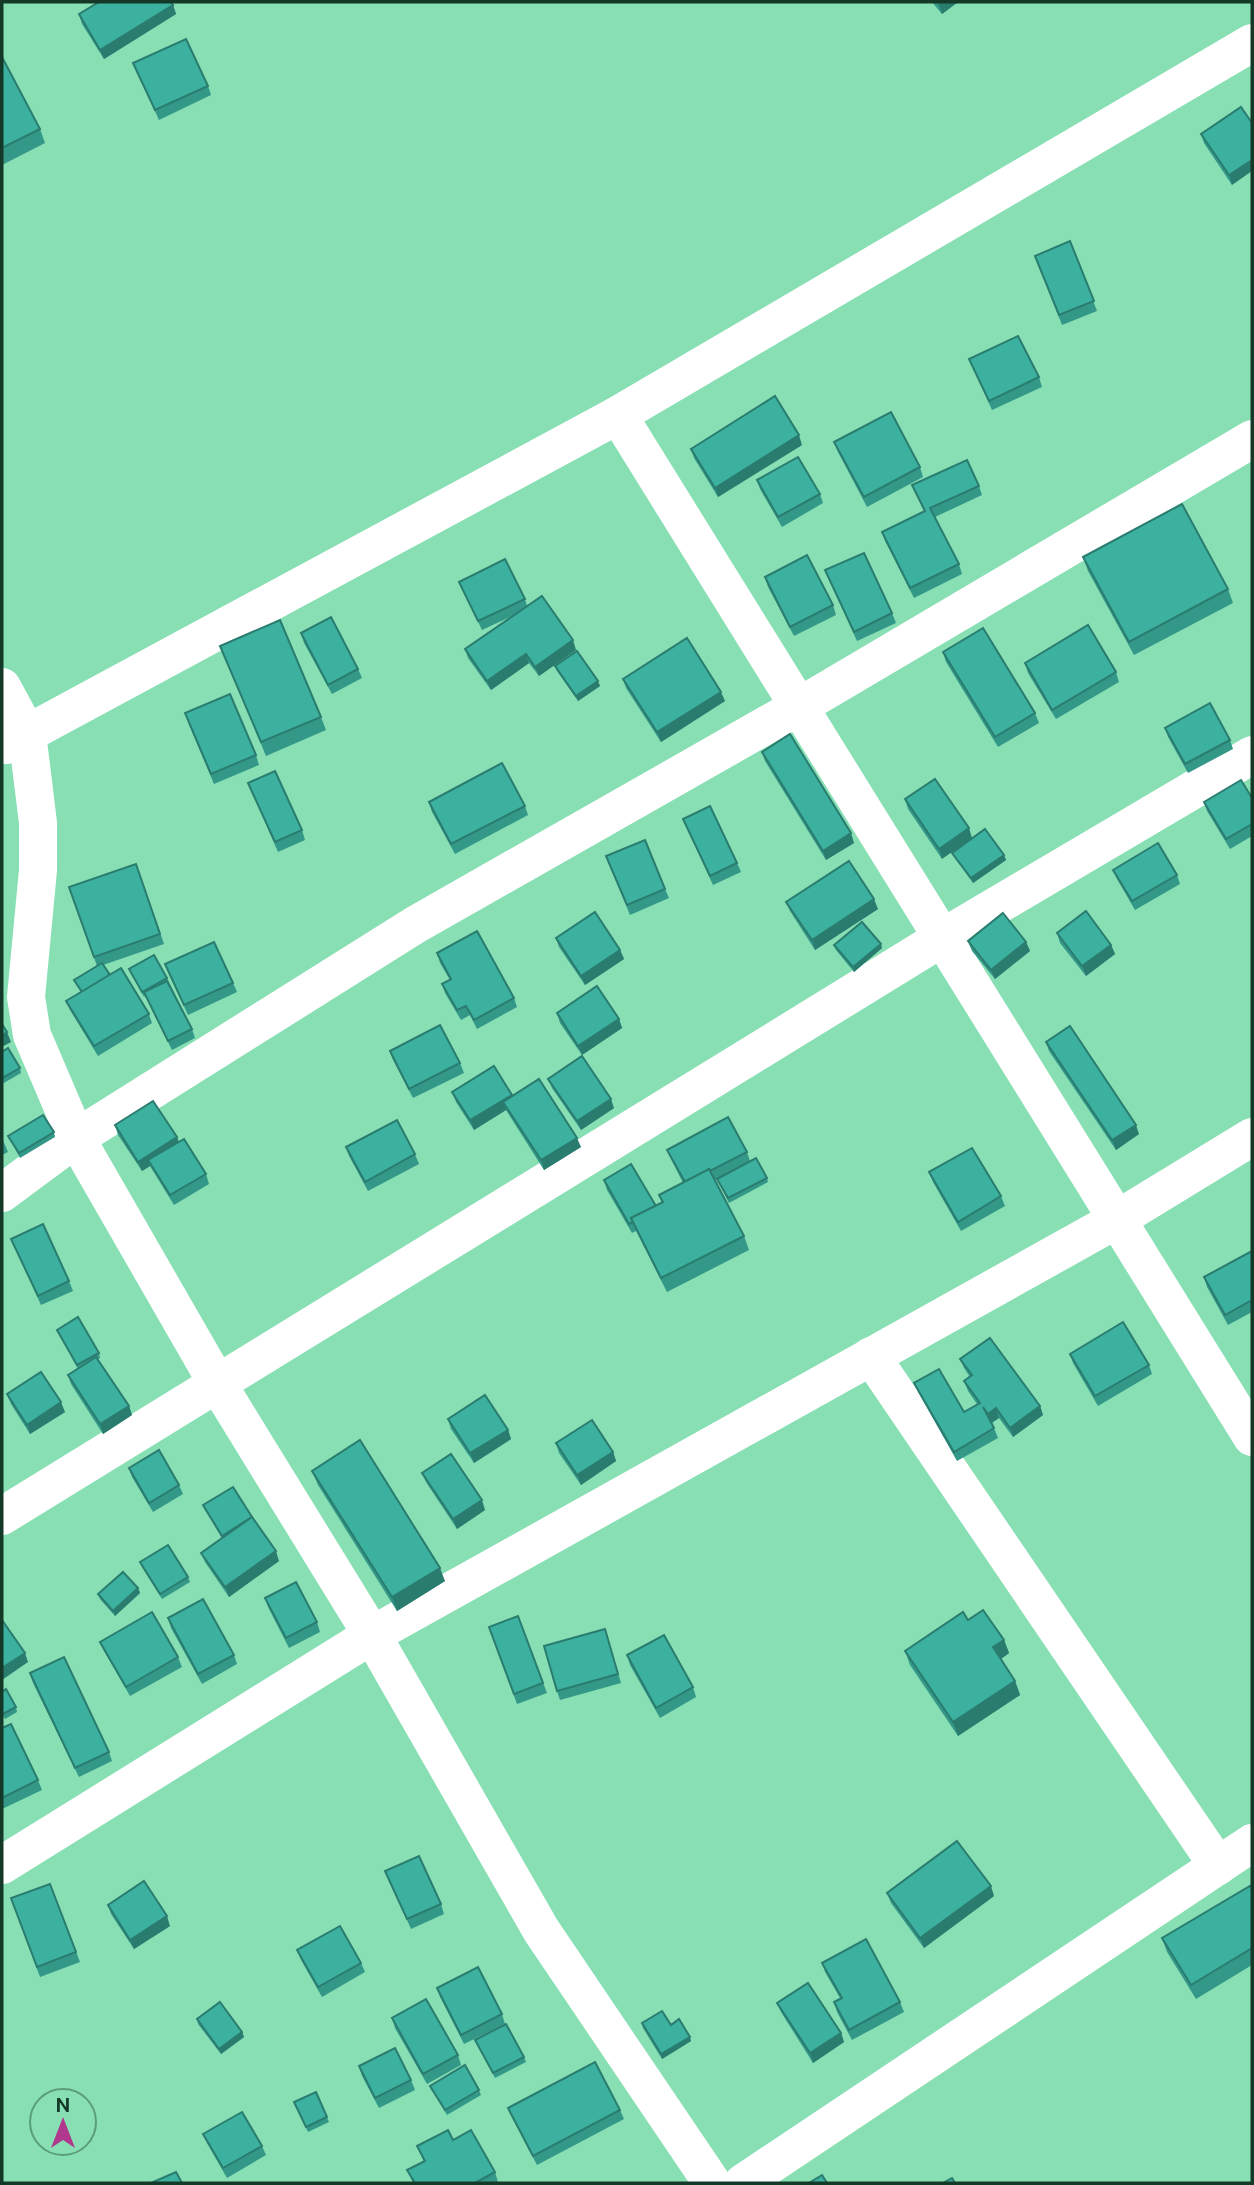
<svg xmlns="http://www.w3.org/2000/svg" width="1254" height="2185" font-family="'Public Sans',sans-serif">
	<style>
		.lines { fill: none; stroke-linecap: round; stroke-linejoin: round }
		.minor { stroke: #fff; stroke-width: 38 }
		.wall { fill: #349889 }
		.shaded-wall { fill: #2a7c6f }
		.building { fill: #3cb19f; stroke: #2a7c6f; stroke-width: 2 }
	</style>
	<rect width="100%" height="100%" fill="#87dfb3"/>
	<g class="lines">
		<g class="minor">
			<path d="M618 415 1252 1437"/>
			<path d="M2 687 27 733 38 823V870L26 997 32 1035 76 1138 217 1383 372 1635 541 1930 712 2183"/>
			<path d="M6 745 618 415 1252 43"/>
			<path d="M2 1193 76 1138 415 925 800 706 1252 439"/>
			<path d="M871 1356 1218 1866"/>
			<path d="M2 1516 942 938 1252 755"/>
			<path d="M2 1865 372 1635 1116 1220 1252 1137"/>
			<path d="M743 2183 1252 1843"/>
		</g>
	</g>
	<g class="wall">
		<path d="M932 2H958L942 14Z"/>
		<path d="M173 5 176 14 104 59 82 24 79 14Z"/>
		<path d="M2 57 40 129 45 143 2 165Z"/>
		<path d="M133 63 208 86 211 95 159 120Z"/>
		<path d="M1241 107 1232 185 1204 143 1201 134Z"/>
		<path d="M1070 241 1097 311 1062 325 1035 256Z"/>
		<path d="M969 359 1039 377 1042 387 992 410Z"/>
		<path d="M834 442 920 467 923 477 867 507 838 452Z"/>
		<path d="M802 445 718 497 694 458 691 449Z"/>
		<path d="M757 480 820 494 823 503 782 527 760 489Z"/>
		<path d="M912 485 979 486 982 495 935 517 959 564 962 574 914 598 885 541 882 532 924 511Z"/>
		<path d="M1083 557 1228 589 1233 603 1134 655 1088 571Z"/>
		<path d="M825 570 892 613 896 623 857 641Z"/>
		<path d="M765 577 833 605 836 615 794 636 768 587Z"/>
		<path d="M459 582 525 599 527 606 576 650 539 676 529 663 491 690 468 658 465 649 512 616 482 630Z"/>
		<path d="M301 633 358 669 362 678 332 694 304 643Z"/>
		<path d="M220 646 321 717 326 730 266 756Z"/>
		<path d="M943 652 1035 713 1039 723 998 747 946 662Z"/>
		<path d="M1025 663 1116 672 1119 682 1056 719 1028 673Z"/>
		<path d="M555 666 600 686 578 701 557 671Z"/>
		<path d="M623 679 725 701 661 742 626 688Z"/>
		<path d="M188 722 256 755 259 765 214 784Z"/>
		<path d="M1165 728 1230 740 1233 749 1188 773 1168 737Z"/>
		<path d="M762 752 854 843 826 860 765 761Z"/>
		<path d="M935 779 942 859 908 809 905 799Z"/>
		<path d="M248 783 302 830 305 840 278 852Z"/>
		<path d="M1252 798V836L1230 849 1207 811 1204 802Z"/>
		<path d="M429 802 525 806 528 815 455 854 432 812Z"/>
		<path d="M683 819 737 863 741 872 713 885Z"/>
		<path d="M952 853 1004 855 1006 860 973 883 954 857Z"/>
		<path d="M606 856 665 889 669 898 630 915Z"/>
		<path d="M136 864 164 944 103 965 110 975 149 1014 152 1023 98 1056 70 1010 66 1001 81 992 74 980 97 966 69 887Z"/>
		<path d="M1113 870 1177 875 1180 884 1135 910 1117 879Z"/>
		<path d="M786 902 878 909 815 950 790 911Z"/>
		<path d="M1057 933 1111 945 1115 954 1086 976 1060 943Z"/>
		<path d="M556 938 620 950 624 959 585 985 559 947Z"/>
		<path d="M968 941 1026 942 1030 951 995 979 972 951Z"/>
		<path d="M834 945 882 948 854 972 836 950Z"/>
		<path d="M437 953 514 998 517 1007 477 1029 470 1015 461 1020 445 993 442 984 450 980 440 963Z"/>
		<path d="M165 964 233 983 237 992 188 1015Z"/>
		<path d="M129 969 167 978 192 1029 195 1038 172 1050 145 996 144 997Z"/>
		<path d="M557 1013 619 1019 622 1028 582 1055 560 1023Z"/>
		<path d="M1046 1042 1139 1134 1116 1150 1049 1051Z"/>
		<path d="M390 1051 460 1063 464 1073 413 1098 393 1060Z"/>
		<path d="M2 1052 20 1068 21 1073 2 1084Z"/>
		<path d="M548 1079 614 1108 581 1130 552 1088Z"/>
		<path d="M452 1092 512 1096 581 1147 544 1170 506 1110 474 1130 456 1102Z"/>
		<path d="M115 1125 177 1137 179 1142 206 1174 209 1184 174 1205 150 1166 142 1171 118 1135Z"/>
		<path d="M54 1132 55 1137 20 1158 8 1136Z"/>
		<path d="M2 1138 8 1152 2 1155Z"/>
		<path d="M346 1147 415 1154 419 1164 368 1191 349 1156Z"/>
		<path d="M667 1150 747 1152 750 1161 767 1178 768 1182 729 1203 717 1179 715 1180 744 1236 749 1250 667 1292 636 1231 632 1233 607 1190 604 1180 656 1206 662 1203 659 1195 683 1183 671 1159Z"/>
		<path d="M929 1172 1001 1196 1005 1206 961 1231 933 1182Z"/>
		<path d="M11 1239 69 1281 73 1291 41 1305Z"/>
		<path d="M1252 1251V1312L1228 1325 1207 1287 1204 1277Z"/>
		<path d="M57 1330 99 1353 100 1358 98 1359 129 1406 132 1415 103 1434 71 1384 68 1375 78 1369Z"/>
		<path d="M1070 1354 1149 1365 1152 1374 1098 1406 1073 1363Z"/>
		<path d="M960 1359 1040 1406 1043 1415 1013 1437 999 1418 992 1423 998 1438 957 1461 918 1392 914 1383 964 1412 977 1404 968 1391 964 1381 970 1377 964 1368Z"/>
		<path d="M7 1394 65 1412 30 1434 11 1404Z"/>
		<path d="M448 1419 508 1430 511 1439 474 1463 451 1429Z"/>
		<path d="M556 1443 613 1452 616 1461 581 1485 559 1453Z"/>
		<path d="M129 1468 179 1485 183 1494 153 1512 132 1477Z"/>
		<path d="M312 1471 445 1581 397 1611 318 1485Z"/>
		<path d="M422 1473 485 1510 457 1529 426 1482Z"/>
		<path d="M203 1505 279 1561 229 1597 205 1562 201 1553 222 1538 205 1510Z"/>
		<path d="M140 1562 188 1577 190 1582 162 1599 142 1567Z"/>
		<path d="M138 1588 140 1593 115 1616 100 1599 98 1594Z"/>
		<path d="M265 1598 317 1622 320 1632 289 1648 268 1607Z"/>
		<path d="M518 1616 547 1693 517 1704 489 1627Z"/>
		<path d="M168 1618 234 1655 237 1664 202 1684 171 1628Z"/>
		<path d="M968 1620 1004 1640 1009 1653 1001 1659 1015 1681 1020 1695 958 1736 910 1665 905 1651Z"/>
		<path d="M608 1639 621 1683 560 1700 557 1691Z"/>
		<path d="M100 1642 178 1657 182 1667 130 1696 104 1651Z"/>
		<path d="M627 1655 693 1687 696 1697 660 1718 630 1665Z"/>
		<path d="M30 1673 109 1752 112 1761 79 1777 33 1683Z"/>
		<path d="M2 1692 16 1707 17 1712 5 1719 2 1714Z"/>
		<path d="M2 1728 38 1780 42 1790 2 1809Z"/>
		<path d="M385 1871 441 1904 444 1914 411 1929Z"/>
		<path d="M50 1884 80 1962 40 1977 11 1898Z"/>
		<path d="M1252 1890V1965L1196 1999 1167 1952 1162 1938Z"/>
		<path d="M887 1893 994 1896 924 1948 891 1903Z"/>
		<path d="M108 1905 170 1926 134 1949 111 1914Z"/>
		<path d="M297 1950 361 1963 365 1972 322 1997 301 1960Z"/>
		<path d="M822 1963 900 2002 904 2012 852 2040 837 2012 834 2002 840 1998 825 1972Z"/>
		<path d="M437 1988 502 2014 505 2024 464 2044 440 1997Z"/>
		<path d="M777 2003 841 2033 844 2042 813 2063 781 2012Z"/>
		<path d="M392 2018 458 2055 461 2065 427 2084 395 2028Z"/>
		<path d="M197 2019 242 2032 244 2037 221 2054 198 2024Z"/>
		<path d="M642 2023 671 2025 691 2041 662 2059 643 2028Z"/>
		<path d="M475 2040 524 2057 526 2062 495 2078Z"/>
		<path d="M359 2066 411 2080 415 2090 379 2108 362 2076Z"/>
		<path d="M430 2086 479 2090 481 2095 447 2115Z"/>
		<path d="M316 2092 329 2122 308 2132 296 2107Z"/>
		<path d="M508 2108 620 2110 624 2119 537 2165 512 2117Z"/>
		<path d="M203 2134 262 2146 266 2155 227 2178 207 2143Z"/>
		<path d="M453 2140 495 2172 498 2182 496 2183H413L407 2170 424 2162 417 2146Z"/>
	</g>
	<g class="shaded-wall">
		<path d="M938 2H958L942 14Z"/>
		<path d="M173 5 176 14 104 59 100 50Z"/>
		<path d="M1252 160V171L1232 185 1229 175Z"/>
		<path d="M799 435 802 445 718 497 715 488Z"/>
		<path d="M573 640 576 650 539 676 535 667Z"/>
		<path d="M526 654 529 663 491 690 487 681Z"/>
		<path d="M598 681 600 686 578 701 576 696Z"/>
		<path d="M721 692 725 701 661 742 657 732Z"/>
		<path d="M969 828 972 838 942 859 939 849Z"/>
		<path d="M851 833 854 843 826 860 823 851Z"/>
		<path d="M1004 855 1006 860 973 883 971 878Z"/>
		<path d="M874 899 878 909 815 950 812 940Z"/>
		<path d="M1026 942 1030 951 995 979 991 970Z"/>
		<path d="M881 944 882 948 854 972 853 967Z"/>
		<path d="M1111 945 1115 954 1086 976 1082 966Z"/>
		<path d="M620 950 624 959 585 985 581 976Z"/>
		<path d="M619 1019 622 1028 582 1055 578 1046Z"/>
		<path d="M7 1032 11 1042 2 1047V1036Z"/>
		<path d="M512 1095 515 1104 503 1102 506 1110 474 1130 470 1120Z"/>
		<path d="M611 1099 614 1108 581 1130 577 1121Z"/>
		<path d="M1136 1125 1139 1134 1116 1150 1112 1140Z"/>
		<path d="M177 1137 180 1146 148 1160 150 1166 142 1171 138 1162Z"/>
		<path d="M577 1138 581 1147 544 1170 541 1160Z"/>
		<path d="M61 1402 65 1412 30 1434 27 1425Z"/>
		<path d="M129 1406 132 1415 103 1434 100 1424Z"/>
		<path d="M1040 1406 1043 1415 1013 1437 1010 1428Z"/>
		<path d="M996 1408 999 1418 991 1423 988 1414Z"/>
		<path d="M508 1430 511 1439 474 1463 470 1453Z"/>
		<path d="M613 1452 616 1461 581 1485 577 1475Z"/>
		<path d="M482 1500 485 1510 457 1529 453 1519Z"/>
		<path d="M276 1551 279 1561 229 1597 225 1587Z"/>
		<path d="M440 1568 445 1581 397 1611 392 1597Z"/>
		<path d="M138 1588 140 1593 115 1616 113 1611Z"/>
		<path d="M1004 1640 1009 1653 998 1661 993 1647Z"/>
		<path d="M25 1653 28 1662 2 1680V1668Z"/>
		<path d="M1015 1681 1020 1695 958 1736 953 1722Z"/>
		<path d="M991 1886 994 1896 924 1948 920 1938Z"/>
		<path d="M167 1916 170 1926 134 1949 130 1940Z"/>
		<path d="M242 2032 244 2037 221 2054 219 2049Z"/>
		<path d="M841 2033 844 2042 813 2063 810 2053Z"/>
		<path d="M690 2037 691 2041 662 2059 661 2054Z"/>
	</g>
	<g class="building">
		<path d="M99 2H171L173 5 100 50 79 14Z"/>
		<path d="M186 39 208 86 155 110 133 63Z"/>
		<path d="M2 57 40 129 2 148Z"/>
		<path d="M1241 107 1252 123V160L1229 175 1201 134Z"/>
		<path d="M1070 241 1094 301 1059 315 1035 256Z"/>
		<path d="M1018 336 1039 377 989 401 969 359Z"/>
		<path d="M775 396 799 435 715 488 691 449Z"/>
		<path d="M891 412 920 467 864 497 834 442Z"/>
		<path d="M798 457 820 494 778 517 757 480Z"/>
		<path d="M967 460 979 486 930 508 959 564 910 588 882 532 925 511 912 485Z"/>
		<path d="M1182 504 1228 589 1129 642 1083 557Z"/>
		<path d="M864 553 892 613 854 632 825 570Z"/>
		<path d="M807 555 833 605 790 627 765 577Z"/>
		<path d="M505 559 525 599 478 621 459 582Z"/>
		<path d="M542 596 573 640 535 667 526 654 487 681 465 649Z"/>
		<path d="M331 617 358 669 328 685 301 633Z"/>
		<path d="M280 620 321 717 261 742 220 646Z"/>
		<path d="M1088 625 1116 672 1052 710 1025 663Z"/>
		<path d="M983 628 1035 713 995 737 943 652Z"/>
		<path d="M687 638 721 692 657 732 623 679Z"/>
		<path d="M577 651 598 681 576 696 555 666Z"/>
		<path d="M230 694 256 755 211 774 185 713Z"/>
		<path d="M1210 703 1230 740 1185 764 1165 728Z"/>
		<path d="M790 734 851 833 823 851 762 752Z"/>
		<path d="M502 763 525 806 451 844 429 802Z"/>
		<path d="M275 771 302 830 275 842 248 783Z"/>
		<path d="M935 779 969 828 939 849 905 799Z"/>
		<path d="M1241 780 1252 798V824L1226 839 1204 802Z"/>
		<path d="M710 806 737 863 710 876 683 819Z"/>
		<path d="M985 829 1004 855 971 878 952 853Z"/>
		<path d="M645 840 665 889 627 905 606 856Z"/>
		<path d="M1158 843 1177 875 1132 901 1113 870Z"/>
		<path d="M849 861 874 899 812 940 786 902Z"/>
		<path d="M136 864 160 934 94 957 69 887Z"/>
		<path d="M1086 911 1111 945 1082 966 1057 933Z"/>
		<path d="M595 912 620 950 581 976 556 938Z"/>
		<path d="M1003 913 1026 942 991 970 968 941Z"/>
		<path d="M862 922 881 944 853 967 834 945Z"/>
		<path d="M477 931 514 998 474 1020 466 1006 457 1010 442 984 451 979 437 953Z"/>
		<path d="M214 942 233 983 184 1005 165 964Z"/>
		<path d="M154 955 167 978 142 992 129 969Z"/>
		<path d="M102 963 110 975 82 992 74 980Z"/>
		<path d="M121 968 149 1014 94 1046 66 1001Z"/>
		<path d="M167 981 192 1029 168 1041 144 992Z"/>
		<path d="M597 986 619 1019 578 1046 557 1013Z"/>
		<path d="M2 1024 7 1032 2 1036Z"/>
		<path d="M440 1025 460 1063 409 1089 390 1051Z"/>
		<path d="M1070 1026 1136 1125 1112 1140 1046 1042Z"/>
		<path d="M8 1048 20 1068 2 1078V1052Z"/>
		<path d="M582 1056 611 1099 577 1121 548 1079Z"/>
		<path d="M494 1066 512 1095 470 1120 452 1092Z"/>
		<path d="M539 1079 577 1138 541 1160 503 1102Z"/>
		<path d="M153 1101 177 1137 138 1162 115 1125Z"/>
		<path d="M43 1115 54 1132 19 1153 8 1136Z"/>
		<path d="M728 1117 747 1152 710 1171 709 1169 685 1182 667 1150Z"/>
		<path d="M397 1120 415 1154 365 1182 346 1147Z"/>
		<path d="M184 1139 206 1174 170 1195 148 1160Z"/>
		<path d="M972 1148 1001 1196 958 1222 929 1172Z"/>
		<path d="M756 1158 767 1178 728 1198 717 1179Z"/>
		<path d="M631 1164 656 1206 631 1218 633 1222 629 1224 604 1180Z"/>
		<path d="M709 1169 744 1236 661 1278 631 1218 663 1202 659 1195Z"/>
		<path d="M43 1224 69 1281 38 1296 11 1239Z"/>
		<path d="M1252 1251V1300L1225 1315 1204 1277Z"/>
		<path d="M78 1317 99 1353 77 1365 57 1330Z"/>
		<path d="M1123 1322 1149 1365 1095 1396 1070 1354Z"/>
		<path d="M990 1338 1040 1406 1010 1428 996 1408 988 1414 983 1407 994 1428 954 1452 914 1383 939 1369 964 1412 980 1403 964 1381 972 1375 960 1359Z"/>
		<path d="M96 1357 129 1406 100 1424 68 1375Z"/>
		<path d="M41 1372 61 1402 27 1425 7 1394Z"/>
		<path d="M485 1395 508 1430 470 1453 448 1419Z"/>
		<path d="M592 1420 613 1452 577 1475 556 1443Z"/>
		<path d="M360 1440 440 1568 392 1597 312 1471Z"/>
		<path d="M159 1450 179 1485 149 1503 129 1468Z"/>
		<path d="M451 1454 482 1500 453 1519 422 1473Z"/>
		<path d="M233 1487 252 1517 222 1536 203 1505Z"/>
		<path d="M252 1517 276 1551 225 1587 201 1553Z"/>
		<path d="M168 1545 188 1577 160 1594 140 1562Z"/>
		<path d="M123 1572 138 1588 113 1611 98 1594Z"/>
		<path d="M296 1582 317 1622 286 1638 265 1598Z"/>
		<path d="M203 1599 234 1655 198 1674 168 1618Z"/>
		<path d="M983 1610 1004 1640 993 1647 1015 1681 953 1722 905 1651 963 1612 968 1620Z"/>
		<path d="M152 1612 178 1657 126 1687 100 1642Z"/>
		<path d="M518 1616 543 1683 514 1694 489 1627Z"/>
		<path d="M2 1620 25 1653 2 1668Z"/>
		<path d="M605 1629 618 1674 557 1691 544 1646Z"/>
		<path d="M664 1635 693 1687 656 1708 627 1655Z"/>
		<path d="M64 1657 109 1752 75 1768 30 1673Z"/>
		<path d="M6 1689 16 1707 3 1714 2 1712V1692Z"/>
		<path d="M11 1724 38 1780 2 1798V1728Z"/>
		<path d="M957 1841 991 1886 920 1938 887 1893Z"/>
		<path d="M419 1856 441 1904 407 1919 385 1871Z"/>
		<path d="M144 1881 167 1916 130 1940 108 1905Z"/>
		<path d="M50 1884 76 1952 37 1967 11 1898Z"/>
		<path d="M1250 1886 1252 1890V1948L1191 1985 1162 1938Z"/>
		<path d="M340 1926 361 1963 318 1987 297 1950Z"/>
		<path d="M866 1939 900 2002 849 2030 834 2002 842 1998 822 1963Z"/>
		<path d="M478 1967 502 2014 461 2035 437 1988Z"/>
		<path d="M808 1983 841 2033 810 2053 777 2003Z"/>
		<path d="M426 1999 458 2055 423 2074 392 2018Z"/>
		<path d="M220 2002 242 2032 219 2049 197 2019Z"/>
		<path d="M662 2011 671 2025 679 2019 690 2037 661 2054 642 2023Z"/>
		<path d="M506 2024 524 2057 493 2073 475 2040Z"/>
		<path d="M395 2048 411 2080 375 2098 359 2066Z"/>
		<path d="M595 2062 620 2110 533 2156 508 2108Z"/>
		<path d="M465 2065 479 2090 445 2110 430 2086Z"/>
		<path d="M316 2092 327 2117 306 2127 294 2102Z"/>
		<path d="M242 2112 262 2146 223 2168 203 2134Z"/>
		<path d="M448 2130 453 2140 471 2130 495 2172 475 2183H415L407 2170 425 2161 417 2146Z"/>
		<path d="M176 2172 182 2183H151Z"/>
		<path d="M822 2175 827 2183H809Z"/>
		<path d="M952 2178 955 2183H943Z"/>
	</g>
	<rect width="1254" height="2185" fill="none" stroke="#143928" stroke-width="7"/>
	<g transform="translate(63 2122)"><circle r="33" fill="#87dfb3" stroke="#599d7b" stroke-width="2"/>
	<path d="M0-5L12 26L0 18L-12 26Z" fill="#b0388d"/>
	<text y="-10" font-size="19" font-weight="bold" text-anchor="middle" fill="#143928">N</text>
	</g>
</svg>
